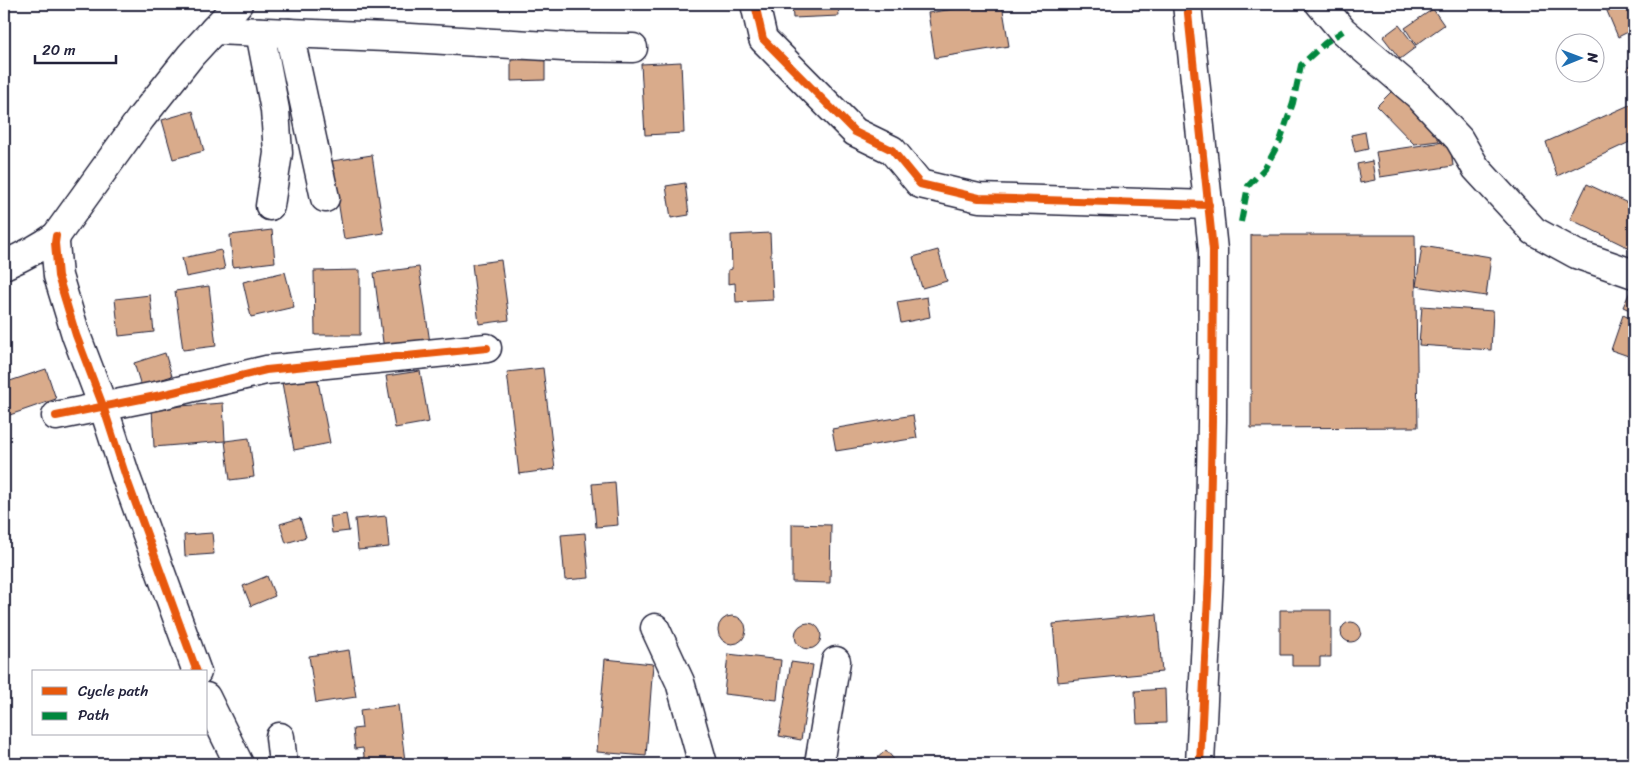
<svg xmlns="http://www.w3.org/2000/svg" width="1638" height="768" font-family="Sriracha,sans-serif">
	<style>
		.building { fill: #d9ab8b; stroke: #22223b }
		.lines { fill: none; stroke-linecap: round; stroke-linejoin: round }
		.street-casing { stroke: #22223b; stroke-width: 31 }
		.street { stroke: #fff; stroke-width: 28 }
		.quiet { stroke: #00873e; stroke-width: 6; stroke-dasharray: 12 6; stroke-linecap: butt }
		.cycleway-casing { stroke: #fff; stroke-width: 11 }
		.cycleway { stroke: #e8590c; stroke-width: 8 }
	</style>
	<rect width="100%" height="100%" fill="#fff"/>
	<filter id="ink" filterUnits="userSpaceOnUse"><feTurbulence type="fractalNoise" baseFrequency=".02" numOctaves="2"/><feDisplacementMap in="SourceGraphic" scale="10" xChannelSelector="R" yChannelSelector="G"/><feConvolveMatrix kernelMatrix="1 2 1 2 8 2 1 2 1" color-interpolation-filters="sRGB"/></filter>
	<g filter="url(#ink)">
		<g class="building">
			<path d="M792 4H838L839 16 793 18Z"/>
			<path d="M985 4H1002L1009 46 935 58 928 13Z"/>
			<path d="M1604 4H1634V19H1632L1634 29 1618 37Z"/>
			<path d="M1433 9 1444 25 1416 45 1405 28Z"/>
			<path d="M1399 25 1416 47 1400 59 1383 37Z"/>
			<path d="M545 59V80L511 81V60Z"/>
			<path d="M681 62 684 133 645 135 641 64Z"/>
			<path d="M1634 64V82L1628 67Z"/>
			<path d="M1395 88 1446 140 1414 144 1377 106Z"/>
			<path d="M1634 103V140L1557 176 1546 142Z"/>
			<path d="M193 111 204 151 173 159 162 120Z"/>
			<path d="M1365 132 1368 149 1355 152 1351 135Z"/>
			<path d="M1450 141 1453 166 1380 177 1376 152Z"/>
			<path d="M372 155 384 233 344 239 332 161Z"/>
			<path d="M1372 161 1375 180 1360 183 1357 164Z"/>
			<path d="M685 183 689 215 671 218 666 186Z"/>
			<path d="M1587 184 1634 206V243L1631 249 1570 219Z"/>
			<path d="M272 230 275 262 233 267 230 235Z"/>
			<path d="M770 233 773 300 736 302 735 283 728 284V270L732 269 731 235Z"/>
			<path d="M1251 235H1415L1418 427 1251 428Z"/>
			<path d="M1422 246 1491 257 1486 296 1416 286Z"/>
			<path d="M221 250 225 269 186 277 182 258Z"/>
			<path d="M938 250 947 281 922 288 913 257Z"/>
			<path d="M501 260 509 320 479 324 472 264Z"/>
			<path d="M419 267 430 343 384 350 374 273Z"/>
			<path d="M360 270V335H315L314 271Z"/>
			<path d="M285 272 294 307 251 317 243 282Z"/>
			<path d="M1634 283V312L1623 307Z"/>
			<path d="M209 286 216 346 183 350 175 291Z"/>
			<path d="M150 295 154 332 119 336 115 299Z"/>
			<path d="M927 297 930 317 901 323 897 302Z"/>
			<path d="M1422 306 1493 311 1491 350 1419 345Z"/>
			<path d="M1623 315 1634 320V358L1611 350Z"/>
			<path d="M165 353 172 376 141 386 134 363Z"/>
			<path d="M543 368 555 469 519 474 507 372Z"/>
			<path d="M46 369 56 399 4 417V383Z"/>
			<path d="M316 371 330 443 294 450 281 377Z"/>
			<path d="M420 371 429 422 395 428 386 376Z"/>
			<path d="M223 403 225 441 154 447 152 408Z"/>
			<path d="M913 415 917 438 836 451 832 429Z"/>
			<path d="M249 438 254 477 230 480 225 441Z"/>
			<path d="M615 482 618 525 596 527 592 484Z"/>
			<path d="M346 514 349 531 332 533 330 517Z"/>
			<path d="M386 516 389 547 358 550 355 519Z"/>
			<path d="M300 518 306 537 286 543 280 524Z"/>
			<path d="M792 524 831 525 830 583 792 582Z"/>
			<path d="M212 533 214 554 185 556 184 535Z"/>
			<path d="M585 533 589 578 565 580 561 535Z"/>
			<path d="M267 576 275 596 251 606 243 586Z"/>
			<path d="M1280 610H1331V657H1320V666H1292V655H1280Z"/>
			<path d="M1157 614 1162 672 1058 682 1053 624Z"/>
			<circle cx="732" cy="630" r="14"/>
			<circle cx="1351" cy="632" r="10"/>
			<circle cx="808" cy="636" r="13"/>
			<path d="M349 650 356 697 316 703 309 656Z"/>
			<path d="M728 654 781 660 777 700 724 694Z"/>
			<path d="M605 659 653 664 646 756 597 752Z"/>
			<path d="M791 662 813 665 801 740 779 736Z"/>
			<path d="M1165 689 1166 723 1137 724 1135 691Z"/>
			<path d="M398 705 405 761 365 764 363 748 355 749 353 729 362 728 360 710Z"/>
			<path d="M886 750 898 764H871Z"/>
		</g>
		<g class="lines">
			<g class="street-casing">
				<g id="street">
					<path d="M755 4 763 39 855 132 892 150 920 184 979 198 1209 205"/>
					<path d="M1187 4 1213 250 1212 421 1209 575 1200 764"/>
					<path d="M1320 4 1343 31 1418 95 1459 139 1476 168 1534 231 1576 254 1634 274"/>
					<path d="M214 30 411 38 564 47 633 48"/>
					<path d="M260 32 275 110 278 153 270 206"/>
					<path d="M289 33 325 198"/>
					<path d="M56 236 55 243 58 276 76 335 103 406 126 477 197 672"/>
					<path d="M4 265C22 257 40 248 56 236L141 118 191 55 238 4"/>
					<path d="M56 416 161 395 266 370 487 348"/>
					<path d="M655 628 680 682 703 764"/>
					<path d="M206 697 239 764"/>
					<path d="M280 737 283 764"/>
					<path d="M819 764 836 661"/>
				</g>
			</g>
			<use href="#street" class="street"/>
			<path class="quiet" d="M1241 222 1248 186 1265 168 1280 141 1293 103 1301 65 1325 43 1343 31"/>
			<g class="cycleway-casing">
				<g id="cycleway">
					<path d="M755 4 763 39 855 132 892 150 920 184 979 198 1209 205"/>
					<path d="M1187 4 1213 250 1212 421 1209 575 1200 764"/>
					<path d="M56 236 55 243 58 276 76 335 103 406 126 477 197 672"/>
					<path d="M56 416 161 395 266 370 487 348"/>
				</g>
			</g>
			<use href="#cycleway" class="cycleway"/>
		</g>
	</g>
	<rect width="1638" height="768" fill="none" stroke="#fff" stroke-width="20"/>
	<rect x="10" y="10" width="1618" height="748" fill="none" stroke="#22223b" stroke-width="2" filter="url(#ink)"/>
	<rect x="32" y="670" width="175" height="65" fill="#ffffff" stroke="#a7a7b1"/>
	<rect x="42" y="687" width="25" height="8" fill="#e8590c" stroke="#a7a7b1"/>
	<text x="78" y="696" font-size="15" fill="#22223b">Cycle path</text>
	<rect x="42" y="712" width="25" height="8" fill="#00873e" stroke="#a7a7b1"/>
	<text x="78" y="720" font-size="15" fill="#22223b">Path</text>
	<g transform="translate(1580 58) rotate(89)"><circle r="24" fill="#ffffff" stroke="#a7a7b1"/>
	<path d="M0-4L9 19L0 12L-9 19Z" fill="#1f6fb2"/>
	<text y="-8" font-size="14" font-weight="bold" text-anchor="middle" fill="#22223b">N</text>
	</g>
	<path d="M35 55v8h81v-8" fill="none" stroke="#22223b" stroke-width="2.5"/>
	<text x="42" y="55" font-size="15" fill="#22223b" stroke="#ffffff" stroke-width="4" paint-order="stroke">20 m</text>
</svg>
